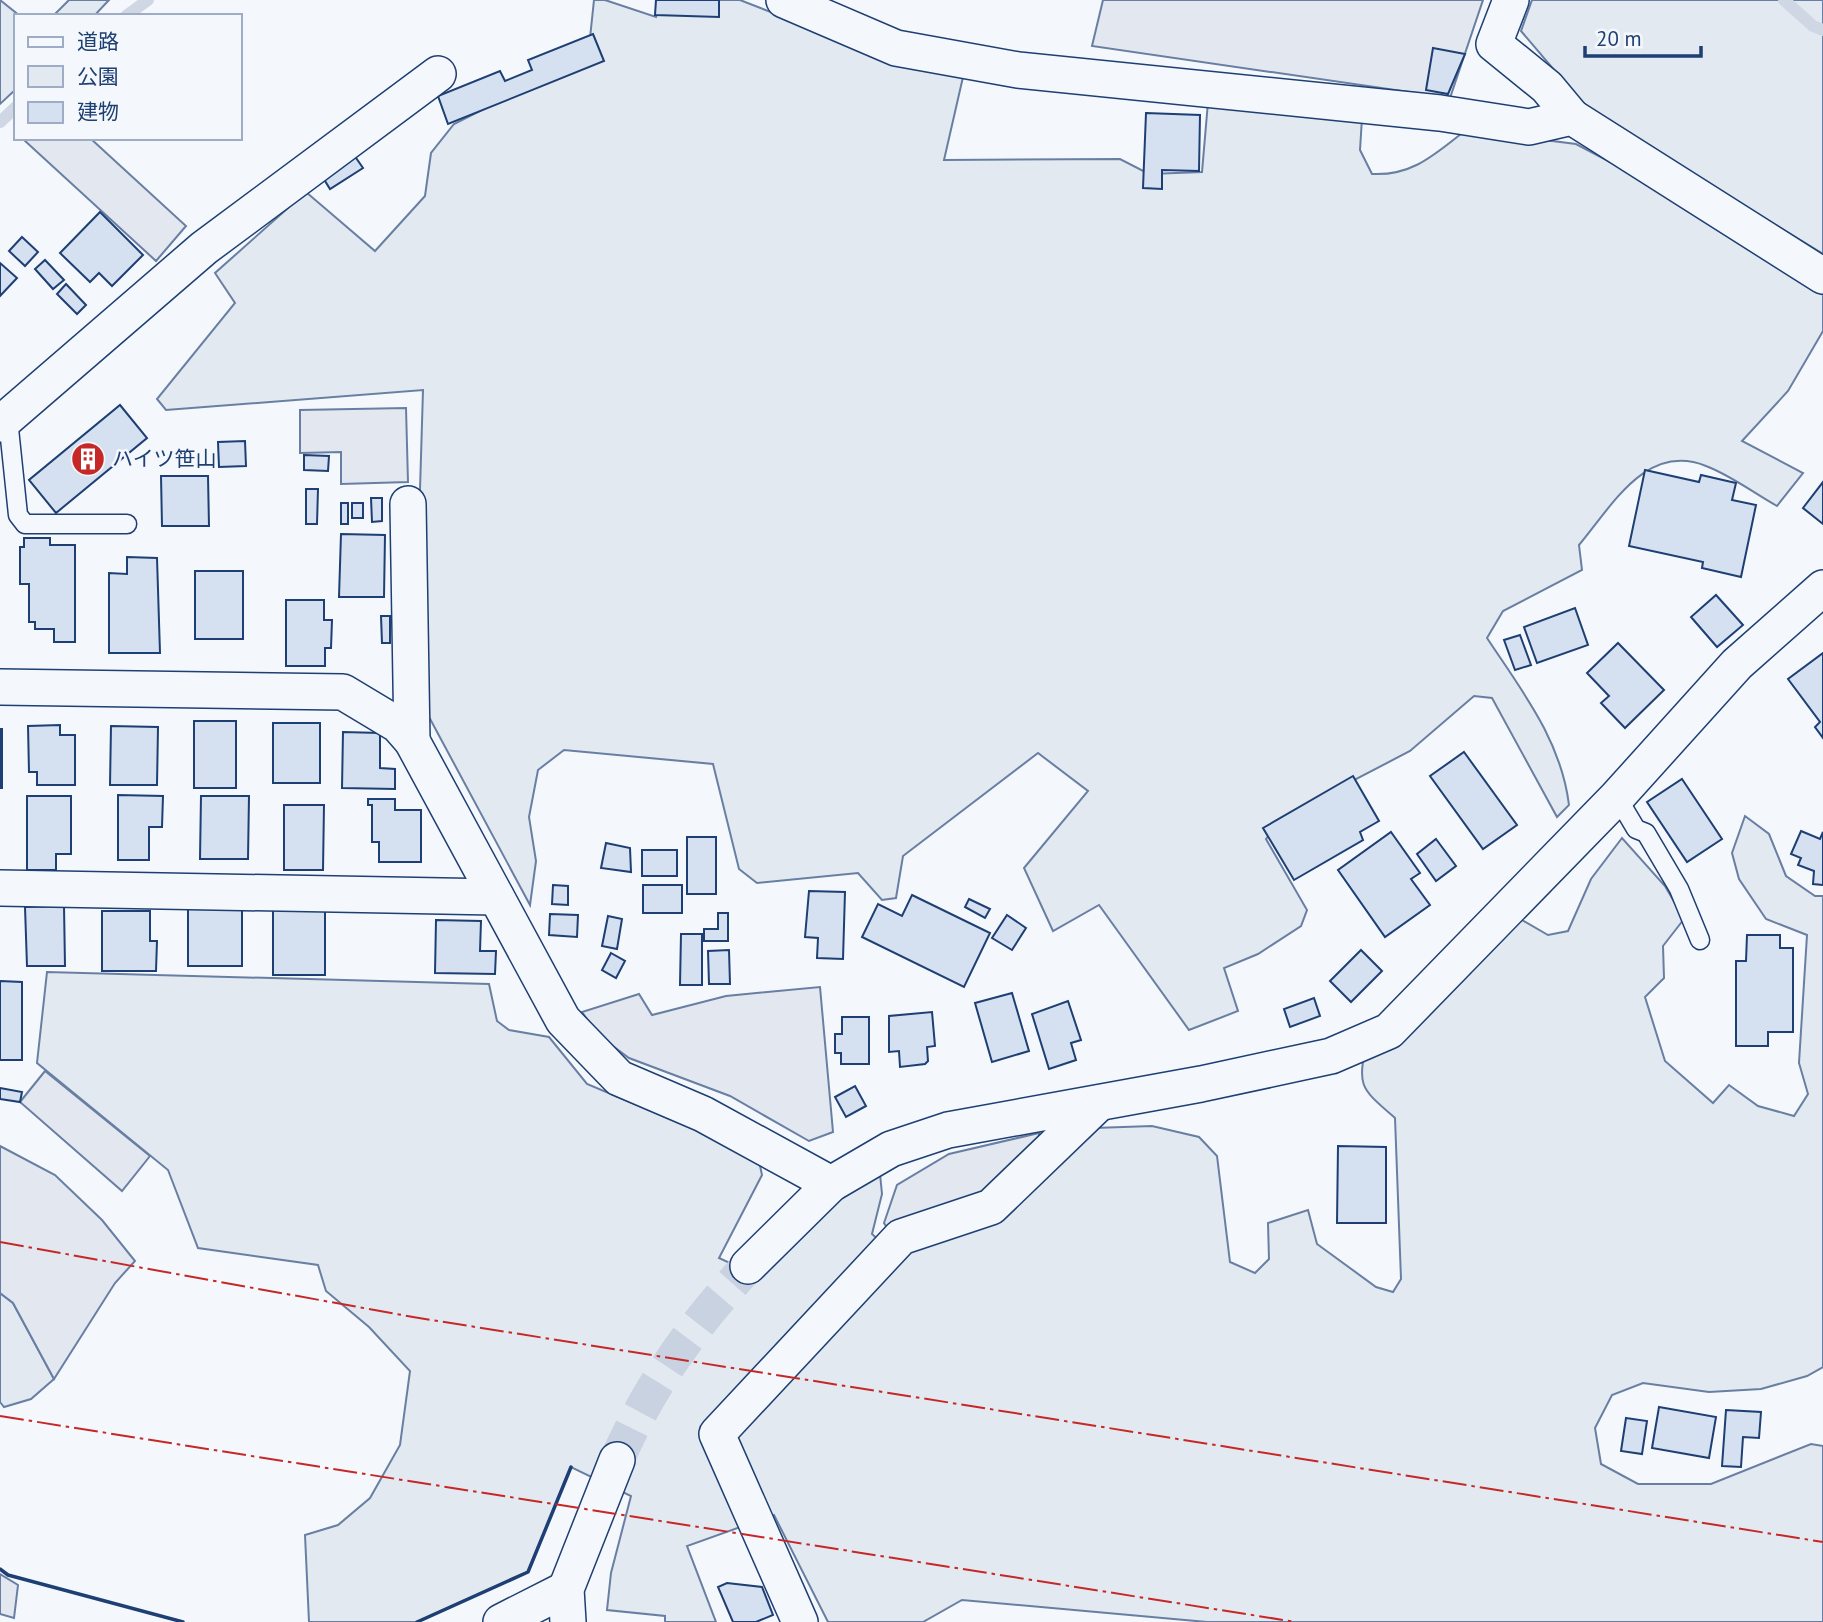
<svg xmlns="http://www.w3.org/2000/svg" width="1823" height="1622" font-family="'PT Sans','Noto Sans JP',sans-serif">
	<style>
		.green { fill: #e3e9f0; stroke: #687fa3; stroke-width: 2 }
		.parking { fill: #e3e8f0; stroke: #687fa3; stroke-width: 2 }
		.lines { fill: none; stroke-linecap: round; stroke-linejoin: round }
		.stream { stroke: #cfd7e4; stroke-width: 12 }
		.building { fill: #d5e0f0; stroke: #1d3f73; stroke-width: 2 }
		.street-tunnel { stroke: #c9d2e0; stroke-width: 35; stroke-dasharray: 35 18; stroke-linecap: butt }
		.lane-casing { stroke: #1d3f73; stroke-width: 21 }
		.street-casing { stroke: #1d3f73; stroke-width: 38 }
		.lane { stroke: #f4f7fb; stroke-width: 18 }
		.street { stroke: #f4f7fb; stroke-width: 35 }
		.wall { stroke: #1d3f73; stroke-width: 3.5 }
		.power { stroke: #c62828; stroke-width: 2; stroke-dasharray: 24 5 3.5 5; stroke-linecap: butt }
		.labels { text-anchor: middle; stroke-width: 5; stroke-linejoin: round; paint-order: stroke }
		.poi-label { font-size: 21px; fill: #1d3f73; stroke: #f4f7fb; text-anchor: start }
	</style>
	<rect width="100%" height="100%" fill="#f4f7fb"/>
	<g class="green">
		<path d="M0 0 20 16H16V89L0 104Z"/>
		<path d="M69 0H109L94 16H53Z"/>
		<path d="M594 0H605L656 17 661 0H740L894 60 963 77 944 160 1120 159 1149 174 1202 172 1208 102 1362 118 1360 150 1372 174C1413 176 1435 154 1466 130L1576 144 1633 174 1823 295V331L1788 391 1742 441 1803 473 1777 506C1754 493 1730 475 1706 466 1646 442 1612 506 1579 545L1582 570 1503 611 1487 638C1522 691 1561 740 1569 805L1557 817 1492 698 1474 696 1410 751 1283 817 1266 839 1307 910 1301 926 1258 954 1224 968 1238 1011 1189 1030 1099 905 1053 931 1024 868 1088 791 1038 753 903 856 896 898 882 900 858 873 757 883 739 869 713 764 564 750 538 770 529 817 536 861 530 905 414 689 423 390 166 410 157 399 235 303 215 273 306 192 375 251 425 196 431 153 454 124 588 57Z"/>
		<path d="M1532 0H1823V254L1589 111 1521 31Z"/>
		<path d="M1745 816 1769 834 1786 876 1815 896H1823V1367L1807 1376 1761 1389 1709 1392 1643 1383 1612 1395 1595 1428 1601 1464 1638 1484H1711L1811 1444 1823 1446V1622H1207L962 1600 923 1622H828L774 1515 687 1546 716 1622H665V1616L607 1610 611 1573 631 1496 571 1467 528 1572 417 1622H309L305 1535 338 1525 370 1498 400 1445 410 1371 369 1327 326 1291 318 1265 198 1248 168 1170 37 1063 47 972 489 984 497 1021 509 1030 549 1037 587 1084 758 1156 762 1175 719 1258 760 1277 841 1199 880 1174 882 1194 872 1234 897 1257 1094 1128 1152 1126 1199 1137 1217 1156 1230 1262 1255 1273 1269 1259 1268 1223 1308 1210 1317 1244 1376 1287 1393 1292 1401 1279 1395 1118C1358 1086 1358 1087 1367 1038L1515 916 1548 935 1568 931 1591 879 1622 838 1665 886 1684 919 1663 946 1664 978 1645 997 1665 1061 1713 1103 1729 1085 1758 1106 1794 1116 1808 1094 1799 1063 1807 935 1766 919 1739 879 1732 853Z"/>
		<path d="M0 1293 13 1303 54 1379 31 1399 4 1407 0 1402Z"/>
	</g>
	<g class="parking">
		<path d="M1103 0H1483L1450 98 1092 46Z"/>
		<path d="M26 138H90L186 226 156 261 24 140Z"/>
		<path d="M406 408 408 482 341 484V452L300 453V410Z"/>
		<path d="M820 987 833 1132 809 1141 730 1096 629 1058 598 1035 582 1012 639 994 652 1015 726 996Z"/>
		<path d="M45 1071 150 1156 122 1191 20 1102Z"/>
		<path d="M1039 1133V1145L996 1184 956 1206 888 1229 884 1223 897 1185 949 1154Z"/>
		<path d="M0 1146 55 1175 102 1220 135 1261 115 1283 54 1379 13 1303 0 1293Z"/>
		<path d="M0 1574 18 1585 14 1618 0 1614Z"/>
	</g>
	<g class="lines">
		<g class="stream">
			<path d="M1784 0 1813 26 1823 30"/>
			<path d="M126 16 148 0"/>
			<path d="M0 122 16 107"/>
		</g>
	</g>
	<g class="building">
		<path d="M656 0H719V17L655 15Z"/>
		<path d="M593 34 604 61 448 124 438 96 500 71 505 81 532 70 528 60Z"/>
		<path d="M1433 48 1465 54 1448 94 1426 90Z"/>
		<path d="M1146 113 1200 115 1199 171 1162 170V189L1143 188Z"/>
		<path d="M354 155 363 168 330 189 322 176Z"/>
		<path d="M100 212 143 255 112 286 99 273 90 282 60 253Z"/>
		<path d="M22 237 38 252 25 266 9 251Z"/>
		<path d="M45 260 64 280 53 289 35 269Z"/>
		<path d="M0 263 17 278 0 296Z"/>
		<path d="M66 284 86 305 77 314 57 294Z"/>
		<path d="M120 405 147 438 56 513 29 480Z"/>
		<path d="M245 441 246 466 219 467 218 442Z"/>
		<path d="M304 455 329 456 328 471 304 470Z"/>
		<path d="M1645 470 1699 482 1701 475 1736 483 1732 500 1756 505 1741 577 1702 568 1703 562 1629 546Z"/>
		<path d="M161 476H208L209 526H162Z"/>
		<path d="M1823 482V524L1803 508Z"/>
		<path d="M306 489H318L317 524H306Z"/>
		<path d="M371 498H382V521L372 522Z"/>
		<rect x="341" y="503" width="7" height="21"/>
		<rect x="352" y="503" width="11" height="15"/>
		<path d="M341 534 385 535 384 597H339Z"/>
		<path d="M24 538H50V545H75V642H54V629H35V622H29V584H20V547H24Z"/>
		<path d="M127 557 157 558 160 653H109V573L127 574Z"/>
		<rect x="195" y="571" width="48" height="68"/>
		<path d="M1716 595 1743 625 1717 647 1691 617Z"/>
		<path d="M286 600H324V620H332L331 648H325V666H286Z"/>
		<path d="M1575 608 1588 645 1537 663 1524 627Z"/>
		<path d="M381 616H390V643H382Z"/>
		<path d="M1520 635 1531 665 1515 670 1504 640Z"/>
		<path d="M1618 643 1664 690 1625 728 1601 703 1609 696 1587 673Z"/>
		<path d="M1823 653V738L1815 727 1820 722 1788 679Z"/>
		<rect x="194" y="721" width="42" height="67"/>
		<rect x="273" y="723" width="47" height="60"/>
		<path d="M60 725V735H75V785H37V772H29L28 726Z"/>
		<path d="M111 726 158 727 157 785H110Z"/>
		<rect x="0" y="729" width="2" height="59"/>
		<path d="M343 732 380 733V768L395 769V789L342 788Z"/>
		<path d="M1464 752 1517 825 1483 849 1430 776Z"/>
		<path d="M1353 776 1379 821 1360 832 1363 840 1294 880 1263 828Z"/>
		<path d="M1682 779 1722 839 1687 862 1647 802Z"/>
		<path d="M118 795 163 796 162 827H149V860H118Z"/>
		<path d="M27 796H71V854H56V870H27Z"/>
		<path d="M201 796H249L248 859H200Z"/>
		<path d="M368 799H395V810H421V862H379V842H372V805H368Z"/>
		<path d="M284 805H324L323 870H284Z"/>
		<path d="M1801 831 1820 839 1823 832V885L1813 884 1814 871 1798 865 1801 858 1791 854Z"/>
		<path d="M1391 832 1420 873 1411 879 1430 905 1385 937 1338 870Z"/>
		<rect x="687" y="837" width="29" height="57"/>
		<path d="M1436 839 1456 866 1436 881 1417 854Z"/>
		<path d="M606 843 630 848 631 872 601 868Z"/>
		<rect x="642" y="850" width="35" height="26"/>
		<path d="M553 885 568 886V905L552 904Z"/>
		<rect x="643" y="885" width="39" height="28"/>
		<path d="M809 891 845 892 843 959 817 958 818 938 805 937Z"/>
		<path d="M912 895 990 933 964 987 862 937 878 904 902 916Z"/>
		<path d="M969 899 990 909 985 918 965 907Z"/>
		<path d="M64 906 65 966H27L25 907Z"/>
		<rect x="188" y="908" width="54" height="58"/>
		<rect x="273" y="910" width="52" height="65"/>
		<path d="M102 911H150V941H157L156 971H102Z"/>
		<path d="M718 913H728V941H704V929H718Z"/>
		<path d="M550 914 578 915 577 937 549 935Z"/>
		<path d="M1007 915 1026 928 1012 950 992 938Z"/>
		<path d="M608 916 622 919 617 949 602 946Z"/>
		<path d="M436 920 481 921 480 951H496L495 974 435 973Z"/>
		<path d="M681 934H702V985H680Z"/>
		<path d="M1747 935H1780V948H1793V1032H1768V1046H1736V961H1746Z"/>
		<path d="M729 950 730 984H709L708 951Z"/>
		<path d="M1361 950 1382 971 1351 1002 1330 981Z"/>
		<path d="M611 953 625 961 616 978 602 970Z"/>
		<path d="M0 981 22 982V1060H0Z"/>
		<path d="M1012 993 1029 1051 992 1062 975 1003Z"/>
		<path d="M1314 998 1320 1016 1290 1027 1284 1009Z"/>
		<path d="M1068 1001 1081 1040 1071 1043 1076 1060 1049 1069 1032 1014Z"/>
		<path d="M932 1012 935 1046 927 1047 928 1061 925 1064 900 1067 899 1051 889 1052V1016Z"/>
		<path d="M842 1017H869V1064H841V1053H835V1034H842Z"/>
		<path d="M855 1086 866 1106 846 1117 835 1097Z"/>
		<path d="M0 1088 22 1092 20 1102 0 1099Z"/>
		<path d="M1338 1146 1386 1147V1223H1337Z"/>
		<path d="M1659 1407 1716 1417 1709 1458 1652 1448Z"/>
		<path d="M1726 1410 1761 1412 1759 1438 1743 1437 1741 1467 1722 1466Z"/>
		<path d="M1626 1418 1647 1421 1642 1454 1621 1451Z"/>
		<path d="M727 1583 762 1587 773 1615 756 1622H733L718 1587Z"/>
	</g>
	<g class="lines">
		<path class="street-tunnel" d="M617 1460C650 1384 692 1327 748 1266"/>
		<g class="lane-casing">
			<g id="lane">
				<path d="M8 419 18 515 25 524H127"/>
				<path d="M1617 797 1636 829 1646 833 1679 889 1700 940"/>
			</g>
		</g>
		<g class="street-casing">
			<g id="street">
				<path d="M784 0 896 48 1018 70 1440 113 1529 127 1572 117 1823 276"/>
				<path d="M1511 0 1494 44 1547 87 1572 117"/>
				<path d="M0 424 204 248 438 74"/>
				<path d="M408 504 412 741"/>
				<path d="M0 687 343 692 398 725 412 741 563 1020 619 1078 703 1114 831 1184"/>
				<path d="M0 888 496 897"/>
				<path d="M748 1266 831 1184 891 1149 948 1130 1201 1084 1331 1056 1389 1031 1617 797 1737 664 1823 588"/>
				<path d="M501 1622 566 1589"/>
				<path d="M568 1622 566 1589 617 1460"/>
				<path d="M800 1622 717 1434 901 1237 991 1207 1099 1103"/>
			</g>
		</g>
		<use href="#lane" class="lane"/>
		<use href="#street" class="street"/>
		<g class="wall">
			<path d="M0 1569 8 1575 183 1622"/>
			<path d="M417 1622 528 1572 571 1467"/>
		</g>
		<g class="power">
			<path d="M0 1242 413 1317 1823 1542"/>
			<path d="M0 1416 1296 1622"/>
		</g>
	</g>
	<defs>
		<g id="building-disc" transform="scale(1.75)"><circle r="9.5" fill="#c62828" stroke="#f4f7fb"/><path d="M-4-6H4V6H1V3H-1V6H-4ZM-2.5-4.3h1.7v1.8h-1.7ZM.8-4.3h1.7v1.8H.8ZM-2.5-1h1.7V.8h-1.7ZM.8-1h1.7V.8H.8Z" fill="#fff"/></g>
	</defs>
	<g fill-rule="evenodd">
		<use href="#building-disc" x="88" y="459"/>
	</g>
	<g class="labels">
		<g class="poi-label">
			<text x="112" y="466">ハイツ笹山</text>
		</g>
	</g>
	<rect x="14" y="14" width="228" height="126" fill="#f4f7fb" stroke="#9eadc5" stroke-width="2"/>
	<rect x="28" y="37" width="35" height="10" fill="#f4f7fb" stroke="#9eadc5" stroke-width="2"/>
	<text x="77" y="49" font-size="21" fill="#1d3f73">道路</text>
	<rect x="28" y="66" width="35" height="21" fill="#e3e9f0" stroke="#9eadc5" stroke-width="2"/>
	<text x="77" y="84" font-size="21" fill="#1d3f73">公園</text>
	<rect x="28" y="102" width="35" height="21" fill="#d5e0f0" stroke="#9eadc5" stroke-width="2"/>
	<text x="77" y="119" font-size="21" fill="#1d3f73">建物</text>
	<path d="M1585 46v10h116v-10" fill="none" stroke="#1d3f73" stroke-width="3.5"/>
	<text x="1596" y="46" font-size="21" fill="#1d3f73" stroke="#f4f7fb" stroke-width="5" paint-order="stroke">20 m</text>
</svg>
